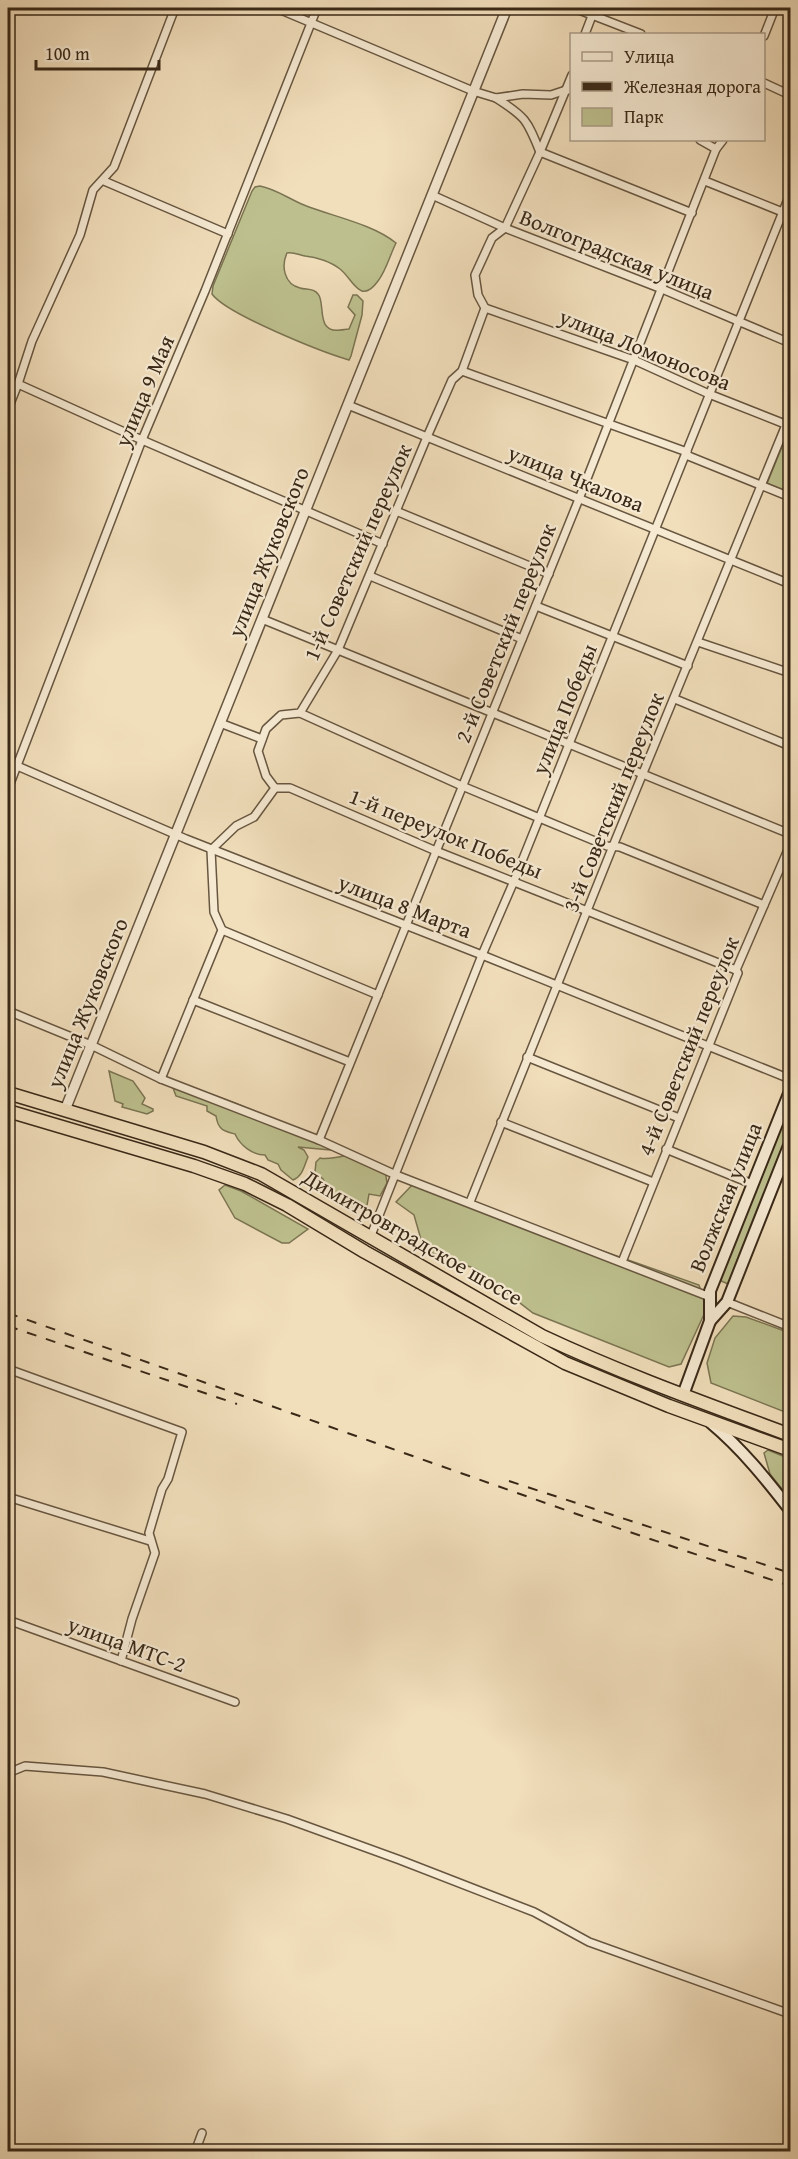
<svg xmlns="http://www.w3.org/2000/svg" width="798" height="2159" font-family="'Gentium Book Plus',serif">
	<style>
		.green { fill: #bdc08e; stroke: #7b7452; stroke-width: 1.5 }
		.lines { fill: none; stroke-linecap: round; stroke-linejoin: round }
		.minor-casing { stroke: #675640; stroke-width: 10 }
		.tertiary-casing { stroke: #675640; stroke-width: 12 }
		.secondary-casing { stroke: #392817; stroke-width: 14 }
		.trunk-casing { stroke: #392817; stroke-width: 15 }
		.minor { stroke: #f6ead3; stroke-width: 7 }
		.tertiary { stroke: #f6ead3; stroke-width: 9 }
		.secondary { stroke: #f6ead3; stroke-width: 10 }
		.trunk { stroke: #f1debb; stroke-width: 12 }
		.rail { stroke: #392817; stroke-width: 2; stroke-dasharray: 10 10; stroke-linecap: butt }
		.labels { text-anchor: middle; stroke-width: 4.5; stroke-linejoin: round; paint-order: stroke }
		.street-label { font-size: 22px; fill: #392817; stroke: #f6ead3 }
	</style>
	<rect width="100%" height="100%" fill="#f1debb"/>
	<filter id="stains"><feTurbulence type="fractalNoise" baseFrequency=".00333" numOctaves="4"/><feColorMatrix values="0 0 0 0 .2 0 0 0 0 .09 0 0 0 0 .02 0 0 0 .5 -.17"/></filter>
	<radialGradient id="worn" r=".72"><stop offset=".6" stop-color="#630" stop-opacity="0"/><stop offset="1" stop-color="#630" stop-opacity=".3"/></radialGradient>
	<g class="green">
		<path d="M260 186C276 189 289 199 304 205 331 216 373 224 396 243 390 255 386 271 378 281 360 306 353 279 340 269 331 262 317 257 305 256 299 255 294 252 287 253 281 266 284 284 300 288 306 290 314 288 318 294 326 303 315 333 340 330 343 330 346 329 349 329L355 315 348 307 353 295H357L363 301 362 315 351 356 349 360C322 352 226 314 212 294L213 286 252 191 255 187Z"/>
		<path d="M788 432 790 434V495L766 486Z"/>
		<path d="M109 1071 133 1081 145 1098 142 1104 153 1109V1111L147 1114 122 1107 123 1104 115 1101Z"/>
		<path d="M180 1085C233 1099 283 1123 332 1148L330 1150 298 1147 304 1150 308 1157C304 1166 303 1176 293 1180L281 1170 278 1164 268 1160 265 1155C252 1155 240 1145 235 1134 224 1131 218 1130 216 1116L207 1111V1106L176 1096 173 1088Z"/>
		<path d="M790 1103V1128L728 1284 719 1280Z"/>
		<path d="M351 1154 385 1170 387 1183 380 1196 369 1194 366 1211 331 1195 323 1179 315 1172 316 1162 320 1158C326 1160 345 1156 351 1154Z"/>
		<path d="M413 1184 699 1285 707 1308 681 1364 669 1367 533 1313 476 1269 424 1250 414 1215 396 1202Z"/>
		<path d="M225 1185 241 1191 308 1229 289 1243H282L235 1218 219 1190Z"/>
		<path d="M733 1316 746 1317 790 1333V1414L711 1383 707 1363 715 1338Z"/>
		<path d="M768 1450 790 1459V1499L770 1474 764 1453Z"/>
	</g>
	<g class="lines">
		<g class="minor-casing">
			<g id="minor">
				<path d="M276 8 473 91 496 98 523 94 551 95 566 90H572"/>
				<path d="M574 8 641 34"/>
				<path d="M789 8H790"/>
				<path d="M585 34 595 8"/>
				<path d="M764 36 775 8"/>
				<path d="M764 83 790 95"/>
				<path d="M496 98C526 117 527 120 540 152L692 213"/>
				<path d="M700 140 716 149"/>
				<path d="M104 181 228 234"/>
				<path d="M705 181 790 215"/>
				<path d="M432 195 505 228 662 289 790 343"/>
				<path d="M485 308 634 360 709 394 790 426"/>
				<path d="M462 371 687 452"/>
				<path d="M18 384 142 440 383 544"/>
				<path d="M348 405 790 584"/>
				<path d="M8 409 18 384 32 341 80 235 93 190 114 167 175 8"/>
				<path d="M686 455 790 497"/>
				<path d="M396 511 549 574"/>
				<path d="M370 576 522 639"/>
				<path d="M536 606 688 666"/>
				<path d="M262 619 790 834"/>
				<path d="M698 642 790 673"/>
				<path d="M675 699 790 746"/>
				<path d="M300 713 462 786 607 846 620 847 764 905"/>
				<path d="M220 723 262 739"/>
				<path d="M8 762 186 839 482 955 790 1079"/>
				<path d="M275 788H290L436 851 736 970"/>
				<path d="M8 789 142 440 205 291 317 8"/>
				<path d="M222 930 378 995"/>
				<path d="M193 1000 350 1062"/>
				<path d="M8 1011 91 1045 161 1079 319 1140 396 1175 710 1297"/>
				<path d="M527 1057 679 1118"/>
				<path d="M161 1079 222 930 214 912 211 850 236 826 254 817 275 788 266 776 258 751 266 729 281 715 300 713 338 650 427 437 452 380 462 371 485 308 478 295 475 275 492 238 505 228 540 152 572 75"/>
				<path d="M501 1122 653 1182"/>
				<path d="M319 1140 579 499 716 149 723 140"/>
				<path d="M666 1149 752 1184"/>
				<path d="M470 1202 613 846 790 415"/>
				<path d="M370 1238 482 955 514 881 790 194"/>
				<path d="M622 1262 738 973 736 970 790 845"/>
				<path d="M727 1302 790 1327"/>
				<path d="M8 1369 182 1432 168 1479 162 1489 149 1533 155 1553 132 1619 121 1661"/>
				<path d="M8 1497 150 1541"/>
				<path d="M8 1620 235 1702"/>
				<path d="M8 1773 25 1766 103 1772 205 1794 287 1819 400 1860 534 1912 589 1942 790 2014"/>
				<path d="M195 2152 202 2133"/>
			</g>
		</g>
		<g class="tertiary-casing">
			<path id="tertiary" d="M65 1110 507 8"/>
		</g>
		<g class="secondary-casing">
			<g id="secondary">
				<path d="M710 1321 727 1302 790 1143"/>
				<path d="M683 1395 710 1321V1291L790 1091"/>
				<path d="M711 1423C742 1449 766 1479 790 1510"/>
			</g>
		</g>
		<g class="trunk-casing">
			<g id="trunk">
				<path d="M8 1093 204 1152 261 1174 542 1336C623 1374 707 1404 790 1435"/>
				<path d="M8 1111 194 1166 245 1184 287 1205 365 1252 565 1363 669 1406 790 1450"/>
			</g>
		</g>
		<use href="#minor" class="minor"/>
		<use href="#tertiary" class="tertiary"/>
		<use href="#secondary" class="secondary"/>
		<use href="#trunk" class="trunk"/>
		<g class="rail">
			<path d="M8 1313 588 1518 790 1586"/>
			<path d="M8 1326 237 1404"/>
			<path d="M509 1481 790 1573"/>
		</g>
	</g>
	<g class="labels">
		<g class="street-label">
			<text transform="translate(617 254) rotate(22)" y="8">Волгоградская улица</text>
			<text transform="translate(645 349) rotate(22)" y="8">улица Ломоносова</text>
			<text transform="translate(144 391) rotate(-67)" y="8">улица 9 Мая</text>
			<text transform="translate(576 478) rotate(22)" y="8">улица Чкалова</text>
			<text transform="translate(268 552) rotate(-68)" y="8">улица Жуковского</text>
			<text transform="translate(357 552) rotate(-66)" y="8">1-й Советский переулок</text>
			<text transform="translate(505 633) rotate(-68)" y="8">2-й Советский переулок</text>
			<text transform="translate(564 709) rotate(-68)" y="8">улица Победы</text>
			<text transform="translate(613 802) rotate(-68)" y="8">3-й Советский переулок</text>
			<text transform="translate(446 833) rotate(22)" y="8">1-й переулок Победы</text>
			<text transform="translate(405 906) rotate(21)" y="8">улица 8 Марта</text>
			<text transform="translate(87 1003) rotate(-68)" y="8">улица Жуковского</text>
			<text transform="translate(688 1046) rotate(-68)" y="8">4-й Советский переулок</text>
			<text transform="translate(725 1197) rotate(-68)" y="8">Волжская улица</text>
			<text transform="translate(413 1237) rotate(30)" y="8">Димитровградское шоссе</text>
			<text transform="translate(127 1644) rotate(20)" y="8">улица МТС-2</text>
		</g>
	</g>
	<rect width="798" height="2159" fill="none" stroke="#f1debb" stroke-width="30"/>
	<rect x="9" y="9" width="780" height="2141" fill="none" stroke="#392817" stroke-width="3"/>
	<rect x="15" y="15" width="768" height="2129" fill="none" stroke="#392817" stroke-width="1.5"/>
	<rect x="570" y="33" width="195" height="108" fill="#f6ead3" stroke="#aa9c88" stroke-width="1.5"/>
	<rect x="582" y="52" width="30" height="9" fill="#f6ead3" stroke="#aa9c88" stroke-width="1.5"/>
	<text x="624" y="63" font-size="18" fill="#392817">Улица</text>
	<rect x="582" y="82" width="30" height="9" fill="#392817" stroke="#aa9c88" stroke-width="1.5"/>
	<text x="624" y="93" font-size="18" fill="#392817">Железная дорога</text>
	<rect x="582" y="108" width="30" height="18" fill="#bdc08e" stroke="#aa9c88" stroke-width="1.5"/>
	<text x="624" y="123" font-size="18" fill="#392817">Парк</text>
	<path d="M36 60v9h123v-9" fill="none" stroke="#392817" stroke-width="3"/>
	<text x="45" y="60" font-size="18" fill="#392817" stroke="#f6ead3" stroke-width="4.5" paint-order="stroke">100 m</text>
	<rect width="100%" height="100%" filter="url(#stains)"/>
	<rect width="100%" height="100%" fill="url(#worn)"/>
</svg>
